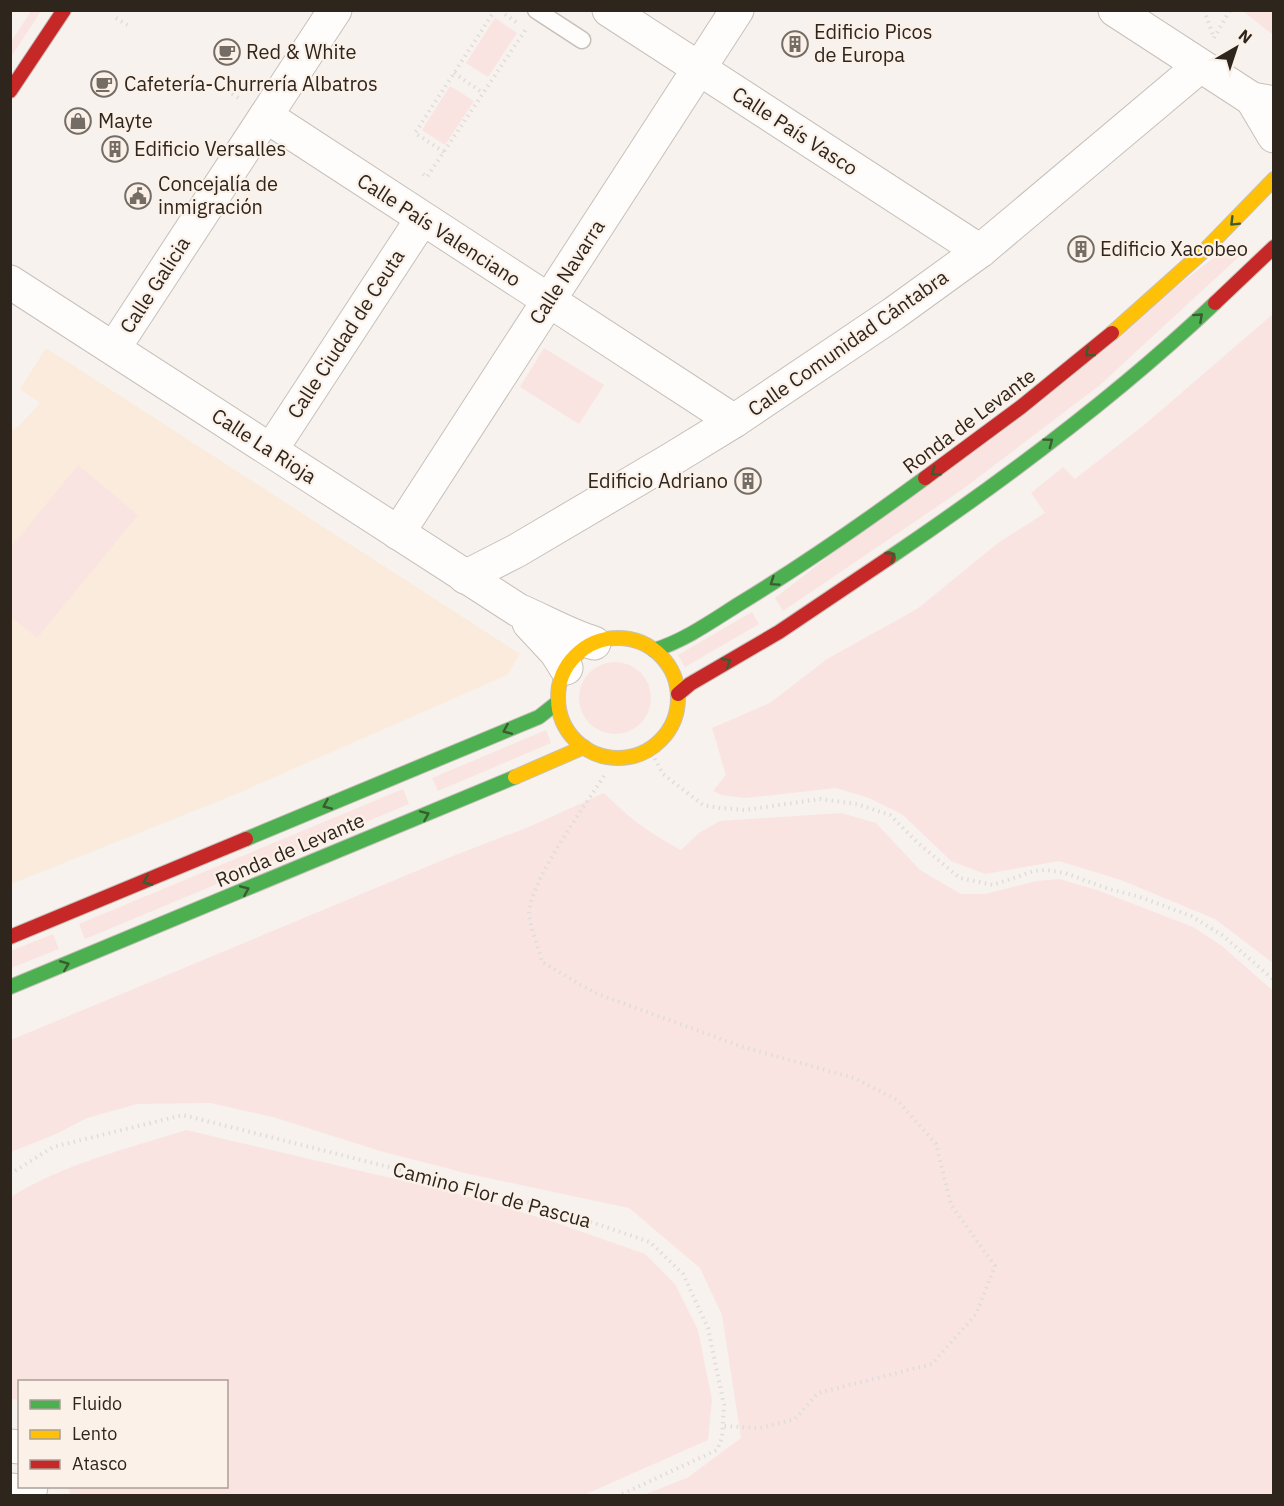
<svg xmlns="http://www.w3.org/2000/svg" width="1284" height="1506" font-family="'IBM Plex Sans',sans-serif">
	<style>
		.built { fill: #fbebdc }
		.green { fill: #fae4e1 }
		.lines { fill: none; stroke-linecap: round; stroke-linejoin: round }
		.lane-casing { stroke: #c7c0ba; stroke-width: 19 }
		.street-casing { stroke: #c7c0ba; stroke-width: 35 }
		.fast-casing { stroke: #c7c0ba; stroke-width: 16 }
		.slow-casing { stroke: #c7c0ba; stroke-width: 16 }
		.jam-casing { stroke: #c7c0ba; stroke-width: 16 }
		.path { stroke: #dfdddb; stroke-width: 4; stroke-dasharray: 1.5 4.5; stroke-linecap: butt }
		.lane { stroke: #fefdfc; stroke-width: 16 }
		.street { stroke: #fefdfc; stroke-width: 33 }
		.fast { stroke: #4caf50; stroke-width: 14 }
		.slow { stroke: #ffc107; stroke-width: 14 }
		.jam { stroke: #c62828; stroke-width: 14 }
		.oneway { stroke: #3a5c31 }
		.labels { text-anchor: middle; stroke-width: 4.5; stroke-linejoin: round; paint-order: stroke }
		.poi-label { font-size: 20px; fill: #2e251d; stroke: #fbf1e9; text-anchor: start }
		.street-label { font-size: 20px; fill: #2e251d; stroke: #fbf1e9 }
	</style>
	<rect width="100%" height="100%" fill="#f7f2ed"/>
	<path class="built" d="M46 348 520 654 507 675 236 794 11 884V430L18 427 40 403 20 389Z"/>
	<g class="green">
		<path d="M31 11H41L11 57V42Z"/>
		<path d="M1243 11H1273V35Z"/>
		<path d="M495 18 517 33 488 77 466 63Z"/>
		<path d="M450 86 474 101 445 145 422 130Z"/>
		<path d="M1234 242 1244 252 1100 385 963 489 783 611 775 598Z"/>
		<path d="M1273 314V963L1215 919 1121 880 1059 861 985 874 951 861 903 815 869 798 836 788 745 798 722 795 713 791 726 775 712 728 770 703 827 659 917 609 998 543 1045 513 1031 493 1063 467 1075 479 1143 426Z"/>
		<path d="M544 348 604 385 579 424 520 387Z"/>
		<path d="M78 465 138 515 37 638 11 617V547Z"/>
		<path d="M752 612 759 624 685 667 678 655Z"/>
		<circle cx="615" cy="698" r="36"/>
		<path d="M546 730 551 743 438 791 432 778Z"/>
		<path d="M403 789 409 804 85 939 79 924Z"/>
		<path d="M604 793C630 819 648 832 681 850L699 833 720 821 841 813 876 823 920 870 961 894H985L1037 881 1059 879 1097 890 1193 927 1222 946 1273 991V1495H643L687 1478 741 1438 722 1315 700 1268 629 1208 469 1174 380 1151 273 1117 210 1103 137 1104 87 1118 56 1134 11 1152V1040L443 860 531 826Z"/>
		<path d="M53 934 59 949 11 968V951Z"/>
		<path d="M186 1130 455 1193 551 1221 645 1254 675 1284 698 1330 712 1400 708 1440 584 1495H71L68 1487 226 1486V1382H20L19 1400 11 1399V1197C63 1164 127 1149 186 1130Z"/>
	</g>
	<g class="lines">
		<g class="lane-casing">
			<path id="lane" d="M536 10 582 40"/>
		</g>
		<g class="street-casing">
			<g id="street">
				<path d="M609 10 980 251"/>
				<path d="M1115 10 1252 99 1274 103"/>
				<path d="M1252 99 1274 136"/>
				<path d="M266 116 734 421"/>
				<path d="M10 282 518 610C544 621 567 635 594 643"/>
				<path d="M114 348 335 10"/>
				<path d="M271 450 422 219"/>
				<path d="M398 533 737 10"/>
				<path d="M465 577 516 551 672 459 734 421 893 314 980 251 1200 66"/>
				<path d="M529 623 556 652 566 668"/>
				<path d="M10 1446 20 1447"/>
				<path d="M10 1490 30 1492 31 1486"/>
			</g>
		</g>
		<g class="fast-casing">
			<g id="fast">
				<path d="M889 558C1003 481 1115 398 1215 303"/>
				<path d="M654 650C684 641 712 621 739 604 803 565 865 522 925 478"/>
				<path d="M246 839 539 717 558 702"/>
				<path d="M10 987 515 777"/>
			</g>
		</g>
		<g class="slow-casing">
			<g id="slow">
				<path d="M1112 333 1206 249 1274 179"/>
				<circle cx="618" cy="698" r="60"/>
				<path d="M515 777 584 747"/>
			</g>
		</g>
		<g class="jam-casing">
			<g id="jam">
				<path d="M10 91 64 10"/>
				<path d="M1215 303 1274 247"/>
				<path d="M925 478 1021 407 1112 333"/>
				<path d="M678 694 690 684 779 632 889 558"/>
				<path d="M10 937 246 839"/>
			</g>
		</g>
		<g class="path">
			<path d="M505 10 503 13 516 22"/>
			<path d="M1204 10 1213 35"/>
			<path d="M116 18 129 26"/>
			<path d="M1214 38 1230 10"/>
			<path d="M454 73 483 93"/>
			<path d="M222 87 240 99"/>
			<path d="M444 152 415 133 495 10"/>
			<path d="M423 174 427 177 526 29"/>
			<path d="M649 748 663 774 703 805 720 808 745 810 820 799 857 804 890 815 919 844 960 878 993 885 1034 871 1047 870 1065 873 1106 888 1140 897 1191 916 1222 935 1274 980"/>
			<path d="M604 776C585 806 531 879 529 913 529 923 539 950 542 962L595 993 740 1046 854 1078 897 1100 936 1144 951 1205 995 1266 976 1314 932 1364 818 1393 795 1419 760 1428 723 1426"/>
			<path d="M10 1174 53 1147 183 1115 547 1207 650 1242 683 1274 708 1328 724 1405 722 1438 717 1450 618 1496"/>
		</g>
		<use href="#lane" class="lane"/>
		<use href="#street" class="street"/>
		<use href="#fast" class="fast"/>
		<use href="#slow" class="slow"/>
		<use href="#jam" class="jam"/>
	</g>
	<defs><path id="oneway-chevron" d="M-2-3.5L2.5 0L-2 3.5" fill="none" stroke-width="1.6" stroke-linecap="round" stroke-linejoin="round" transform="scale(1.5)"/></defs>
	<g class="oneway">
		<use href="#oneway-chevron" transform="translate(1234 222) rotate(135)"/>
		<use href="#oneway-chevron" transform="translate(1199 317) rotate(-42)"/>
		<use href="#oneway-chevron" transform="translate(1089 353) rotate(140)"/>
		<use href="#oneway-chevron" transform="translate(1049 442) rotate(-37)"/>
		<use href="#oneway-chevron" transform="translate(935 472) rotate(143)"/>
		<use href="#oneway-chevron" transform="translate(891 556) rotate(-34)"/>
		<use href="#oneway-chevron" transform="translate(774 582) rotate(146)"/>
		<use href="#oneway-chevron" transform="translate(727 662) rotate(-31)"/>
		<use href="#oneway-chevron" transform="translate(507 730) rotate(157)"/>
		<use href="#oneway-chevron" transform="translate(327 805) rotate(157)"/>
		<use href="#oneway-chevron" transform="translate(425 815) rotate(-23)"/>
		<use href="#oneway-chevron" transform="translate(147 881) rotate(157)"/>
		<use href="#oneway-chevron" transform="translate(245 890) rotate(-23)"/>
		<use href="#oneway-chevron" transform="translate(65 965) rotate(-22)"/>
	</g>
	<defs>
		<g id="building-ring" transform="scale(1.35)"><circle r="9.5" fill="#fbf1e9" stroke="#746d66" stroke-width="1.5"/><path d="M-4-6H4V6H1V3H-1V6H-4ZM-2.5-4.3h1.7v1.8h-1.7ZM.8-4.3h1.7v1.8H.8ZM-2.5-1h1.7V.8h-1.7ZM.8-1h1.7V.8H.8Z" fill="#746d66"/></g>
		<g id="cafe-ring" transform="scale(1.35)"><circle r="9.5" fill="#fbf1e9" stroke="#746d66" stroke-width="1.5"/><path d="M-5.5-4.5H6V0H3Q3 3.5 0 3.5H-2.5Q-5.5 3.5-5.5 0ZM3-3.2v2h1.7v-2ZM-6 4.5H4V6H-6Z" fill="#746d66"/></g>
		<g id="shop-ring" transform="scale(1.35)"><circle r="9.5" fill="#fbf1e9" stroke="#746d66" stroke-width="1.5"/><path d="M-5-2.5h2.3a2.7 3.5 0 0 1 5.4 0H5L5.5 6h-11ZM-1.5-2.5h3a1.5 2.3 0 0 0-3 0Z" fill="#746d66"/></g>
		<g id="civic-ring" transform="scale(1.35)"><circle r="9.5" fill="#fbf1e9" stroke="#746d66" stroke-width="1.5"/><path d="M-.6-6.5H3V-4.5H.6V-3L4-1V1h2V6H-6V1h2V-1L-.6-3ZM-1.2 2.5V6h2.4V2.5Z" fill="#746d66"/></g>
	</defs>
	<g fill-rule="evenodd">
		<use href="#building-ring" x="795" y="44"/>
		<use href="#cafe-ring" x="227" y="52"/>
		<use href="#cafe-ring" x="104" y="84"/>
		<use href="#shop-ring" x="78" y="121"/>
		<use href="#building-ring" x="115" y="149"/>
		<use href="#civic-ring" x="138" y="196"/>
		<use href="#building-ring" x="1081" y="249"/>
		<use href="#building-ring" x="748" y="481"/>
	</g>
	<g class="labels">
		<g class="poi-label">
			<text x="814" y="39">Edificio Picos<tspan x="814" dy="23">de Europa</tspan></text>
			<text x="246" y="59">Red &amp; White</text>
			<text x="124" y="91">Cafetería-Churrería Albatros</text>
			<text x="98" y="128">Mayte</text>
			<text x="134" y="156">Edificio Versalles</text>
			<text x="158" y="191">Concejalía de<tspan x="158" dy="23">inmigración</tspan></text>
			<text x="1100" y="256">Edificio Xacobeo</text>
			<text x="728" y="488" text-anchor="end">Edificio Adriano</text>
		</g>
		<g class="street-label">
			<text transform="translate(795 131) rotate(33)" y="7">Calle País Vasco</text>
			<text transform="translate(439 230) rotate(33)" y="7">Calle País Valenciano</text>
			<text transform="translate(567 272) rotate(-57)" y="7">Calle Navarra</text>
			<text transform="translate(155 285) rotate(-57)" y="7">Calle Galicia</text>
			<text transform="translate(346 334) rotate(-57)" y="7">Calle Ciudad de Ceuta</text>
			<text transform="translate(848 343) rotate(-35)" y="7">Calle Comunidad Cántabra</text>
			<text transform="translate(969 421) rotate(-37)" y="7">Ronda de Levante</text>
			<text transform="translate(264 446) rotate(33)" y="7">Calle La Rioja</text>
			<text transform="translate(290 850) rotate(-23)" y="7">Ronda de Levante</text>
			<text transform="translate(492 1195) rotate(15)" y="7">Camino Flor de Pascua</text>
		</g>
	</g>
	<rect width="1284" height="1506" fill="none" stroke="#2e251d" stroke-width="24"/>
	<rect x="18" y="1380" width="210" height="108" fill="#fbf1e9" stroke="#a99f97" stroke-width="1.5"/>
	<rect x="30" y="1400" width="30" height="9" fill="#4caf50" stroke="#a99f97" stroke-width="1.5"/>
	<text x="72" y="1410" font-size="18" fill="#2e251d">Fluido</text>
	<rect x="30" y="1430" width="30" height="9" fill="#ffc107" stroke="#a99f97" stroke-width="1.5"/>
	<text x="72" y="1440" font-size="18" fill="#2e251d">Lento</text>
	<rect x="30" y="1460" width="30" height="9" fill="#c62828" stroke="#a99f97" stroke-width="1.5"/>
	<text x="72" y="1470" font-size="18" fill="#2e251d">Atasco</text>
	<g transform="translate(1236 48) rotate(39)" stroke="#fbf1e9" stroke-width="4.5" paint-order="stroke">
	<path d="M0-4.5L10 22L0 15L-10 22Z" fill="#2e251d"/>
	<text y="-9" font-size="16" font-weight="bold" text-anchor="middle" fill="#2e251d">N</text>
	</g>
</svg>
